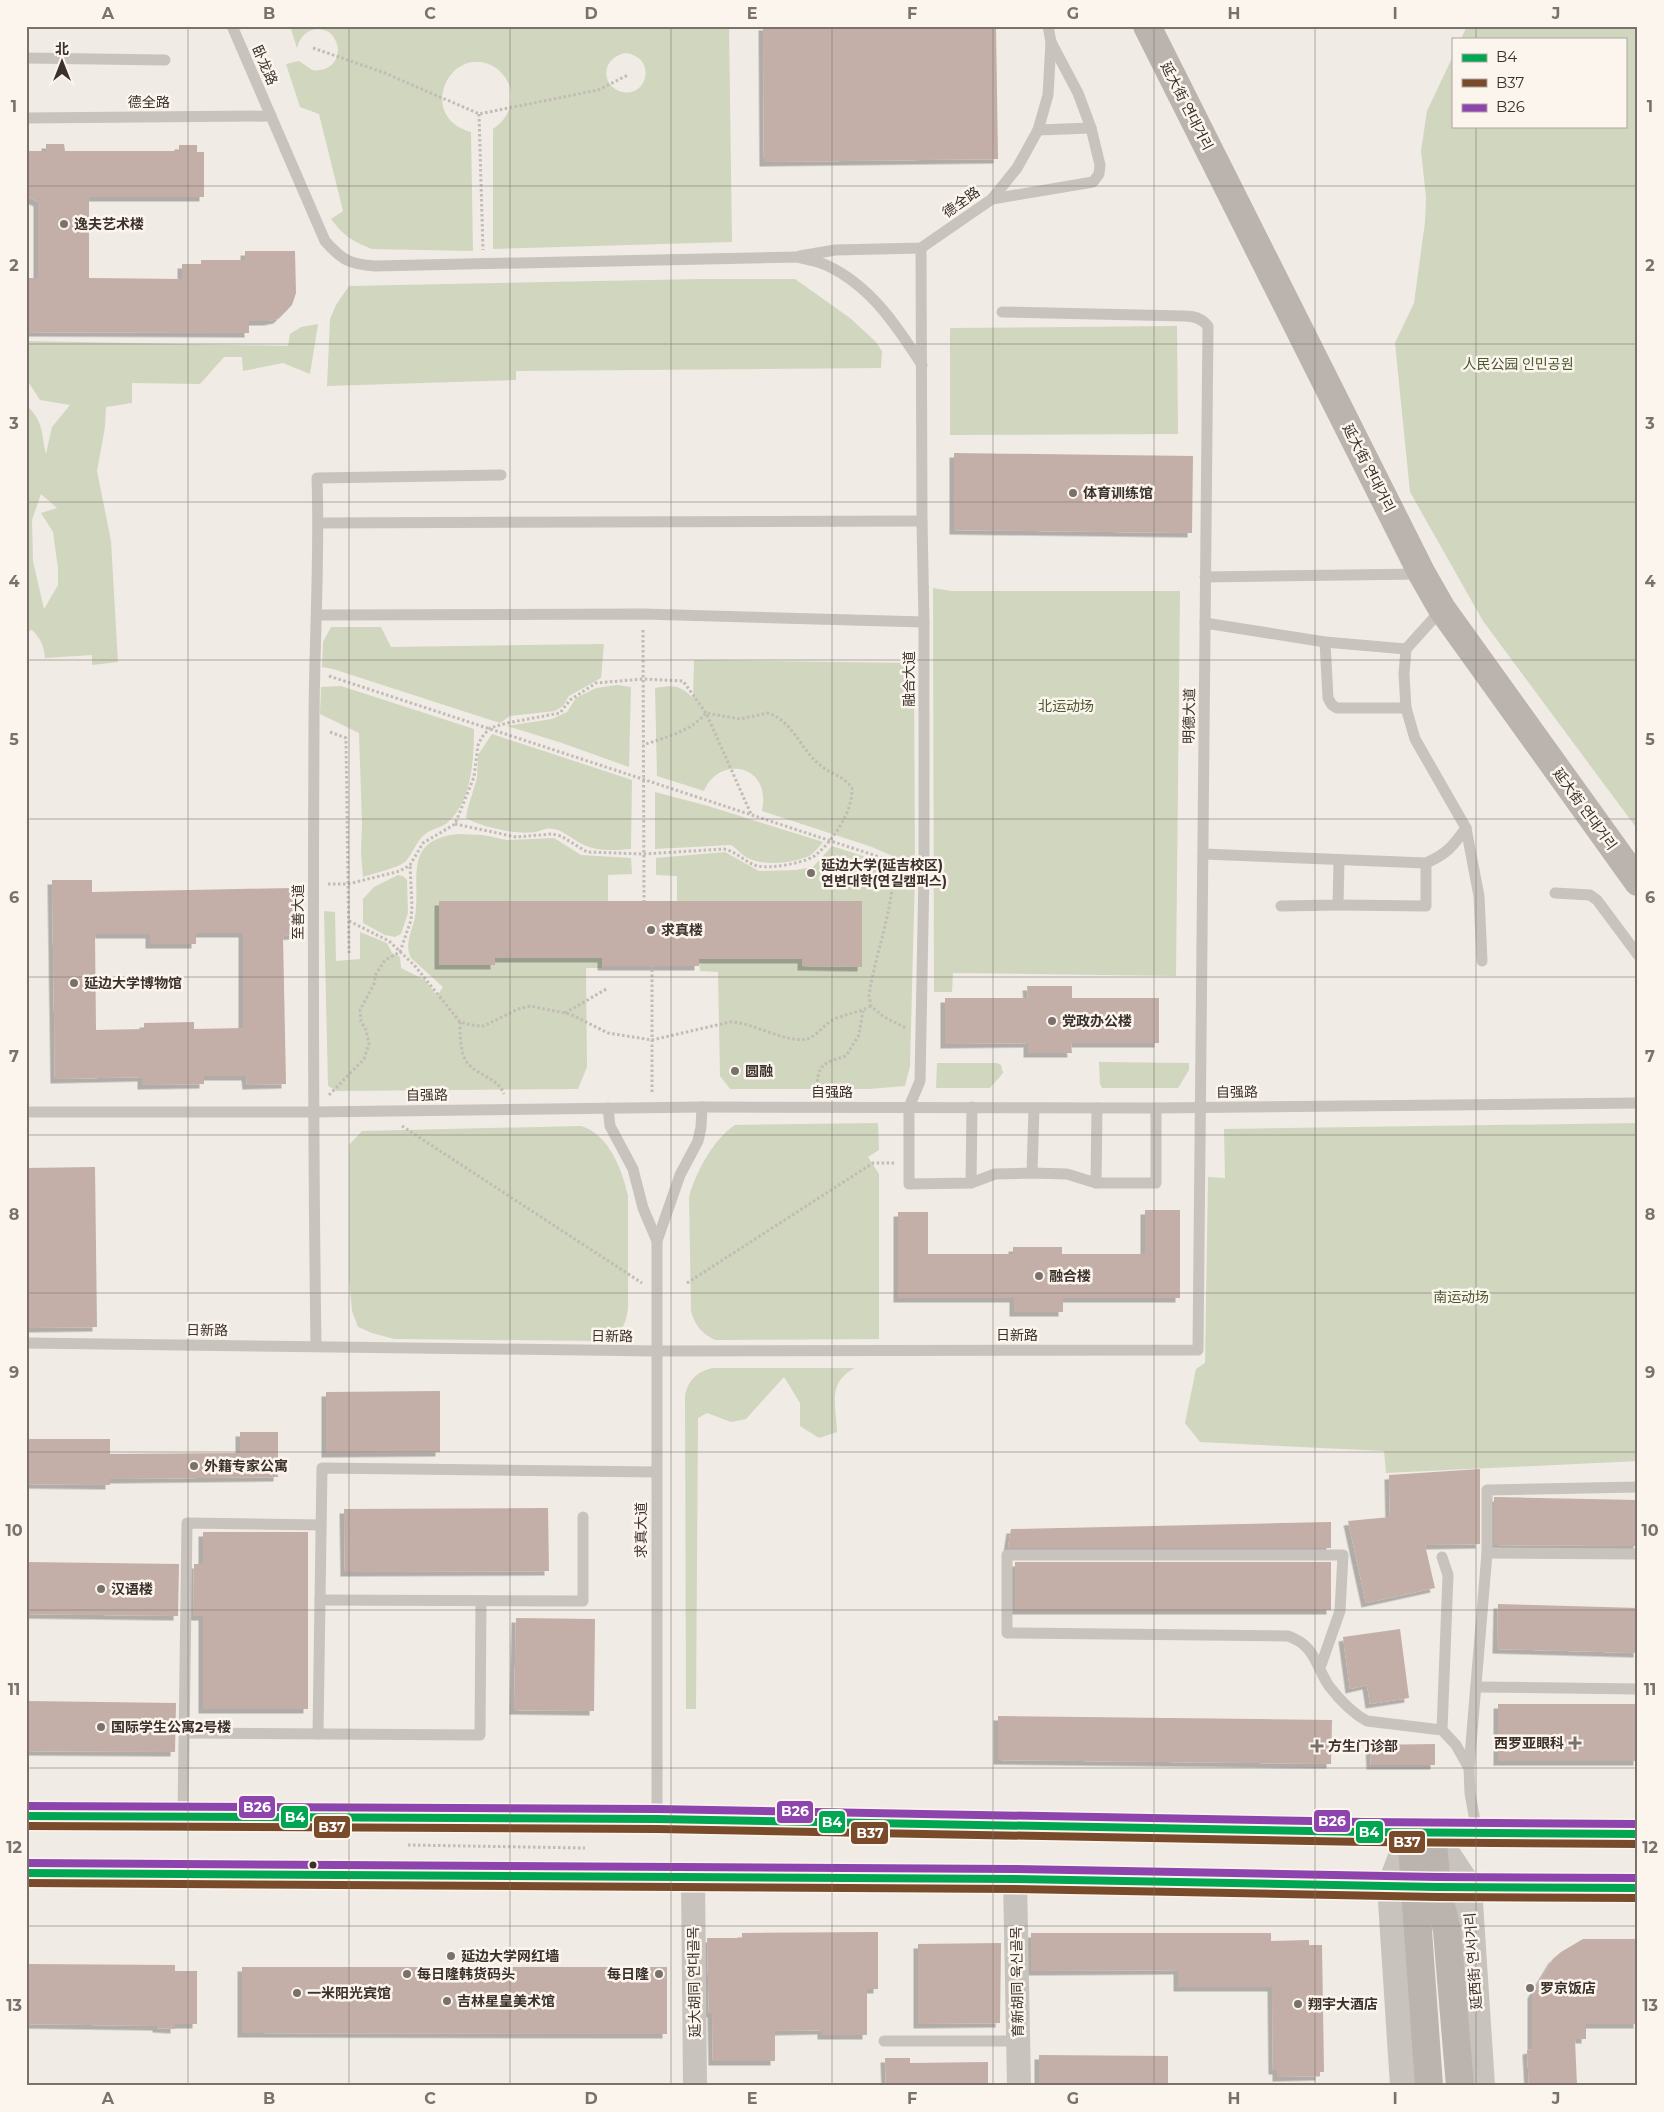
<svg xmlns="http://www.w3.org/2000/svg" width="1664" height="2112" font-family="Montserrat,'Noto Sans SC','Noto Sans KR',sans-serif">
	<style>
		.green { fill: #d1d6bf; fill-rule: evenodd }
		.building { fill: #c3afa7; fill-rule: evenodd; filter: url(#shadow) }
		.lines { fill: none; stroke-linecap: round; stroke-linejoin: round }
		.path { stroke: #c2bbb6; stroke-width: 3; stroke-dasharray: 2.5 2.5; stroke-linecap: butt }
		.service { stroke: #c9c3be; stroke-width: 11 }
		.minor { stroke: #c9c3be; stroke-width: 24 }
		.tertiary { stroke: #c9c3be; stroke-width: 28 }
		.secondary { stroke: #bab3ae; stroke-width: 28 }
		.primary { stroke: #b8b1ad; stroke-width: 28 }
		.bus-1-casing { stroke: #fbf5ee; stroke-width: 11 }
		.bus-2-casing { stroke: #fbf5ee; stroke-width: 11 }
		.bus-3-casing { stroke: #fbf5ee; stroke-width: 11 }
		.bus-1 { stroke: #00a651; stroke-width: 8 }
		.bus-2 { stroke: #7a4b2a; stroke-width: 8 }
		.bus-3 { stroke: #8e44ad; stroke-width: 8 }
		.grid { fill: none; stroke: #7a716c; stroke-width: 1; stroke-opacity: 0.55 }
		.poi-dot { fill: #7a716c; stroke: #fbf5ee; stroke-width: 2 }
		.bus-dot { fill: #3b302b; stroke: #fbf5ee; stroke-width: 2 }
		.labels { text-anchor: middle; stroke-width: 5; stroke-linejoin: round; paint-order: stroke }
		.street-label { font-size: 14px; fill: #3b302b; stroke: #fbf5ee }
		.poi-label { font-size: 14px; font-weight: bold; fill: #3b302b; stroke: #fbf5ee; text-anchor: start }
		.park-label { font-size: 14px; fill: #4a5a2e; stroke: #fbf5ee }
		.line-badge { stroke: #fbf5ee; stroke-width: 2 }
		.badge-label { font-size: 14px; text-anchor: middle; font-weight: bold; fill: #fff }
		.neatline { fill: none; stroke: #7a716c; stroke-width: 2 }
		.grid-label { font-size: 16px; text-anchor: middle; font-weight: bold; fill: #7a716c }
	</style>
	<defs>
		<filter id="shadow"><feDropShadow dx="-4.5" dy="4.5" stdDeviation="0" flood-color="#0004"/></filter>
	</defs>
	<rect width="100%" height="100%" fill="#f0ebe5"/>
	<g class="green">
		<path d="M290 26H729L732 242 493 249V129C506 120 512 109 511 94 511 84 504 74 496 68 452 40 414 116 471 132L473 251 372 249C352 241 344 236 331 219L343 211 319 114 300 107 286 64 299 61 312 70C336 74 347 48 329 32 314 25 301 32 297 48ZM626 53C659 58 646 101 619 91 614 89 610 85 608 81 602 66 613 55 626 53Z"/>
		<path d="M1467 26H1638V830L1483 621 1410 492 1395 343 1414 303 1425 222 1426 197 1421 151 1427 111 1453 56V126H1625V39H1461Z"/>
		<path d="M702 279H795L850 318 876 342 882 351 881 368 516 371V380L327 386 330 319 336 305 349 286Z"/>
		<path d="M318 324 310 374 283 363 243 371 242 357H224L200 384 132 383V403L106 407 105 427 97 471 111 541 118 662 92 665V655L45 658C44 646 41 639 32 630L26 632V405C44 421 41 433 46 454L52 427 70 405 40 400 29 383 26 386V341L288 346 290 334 301 327ZM41 494 57 508 41 513 53 532 58 568V585L44 609 33 561 32 520Z"/>
		<path d="M1177 326 1178 434 950 435V328Z"/>
		<path d="M933 588 952 591H1180L1176 976 953 973 952 992H934Z"/>
		<path d="M331 627H381L391 647 604 644 601 678 569 696 563 706 555 711 510 716 500 723 333 669 322 667 323 642Z"/>
		<path d="M694 660 914 663 915 866 872 847 762 811C772 763 718 755 704 791L657 776 655 688C674 685 679 685 693 698Z"/>
		<path d="M617 685 631 687 629 767 562 743 507 726 552 719 567 712 576 698 596 688Z"/>
		<path d="M341 686 474 729C474 758 472 802 447 823 440 828 431 829 424 835 416 842 413 853 406 861 399 868 374 873 363 877L361 853 362 824 359 733 320 714 321 687Z"/>
		<path d="M492 734 632 780 631 849C616 850 599 852 584 845 574 841 565 831 554 829 546 827 541 831 535 832 517 835 481 827 466 818L467 811 477 778 478 755Z"/>
		<path d="M655 792 708 806 823 842C819 847 814 853 809 856 794 863 765 866 750 859 742 856 738 849 731 845L655 849Z"/>
		<path d="M458 834 483 835 507 840 554 838 581 855 631 858 632 874 608 875V901H439V965H495V958H602V968H586L587 1067 578 1089 337 1091 328 1086 324 911 335 912 336 961 360 959V932L387 943 392 953 400 957 401 968 425 980 437 996 443 987 411 958C404 945 412 931 415 917 421 878 402 840 458 834Z"/>
		<path d="M832 846 915 873 910 1066 905 1086 869 1089H730L720 1076 718 972 700 971 699 959H802V966L862 967V902L677 901V876L656 875V858L725 852 759 871 796 870 813 867Z"/>
		<path d="M398 875 403 876 407 880 408 913 401 934 395 937 385 935 363 923V899L374 887Z"/>
		<path d="M1099 1062 1189 1063V1070L1178 1088H1102L1100 1084Z"/>
		<path d="M937 1063H997L1001 1065 1003 1073 990 1088H936Z"/>
		<path d="M878 1123 879 1150 868 1157 879 1174V1339L715 1340C701 1333 695 1325 691 1311L689 1197C695 1174 714 1138 735 1125Z"/>
		<path d="M1638 1123V1461L1386 1473 1384 1451 1200 1442 1185 1423 1196 1369 1205 1363 1208 1177 1225 1178 1224 1129Z"/>
		<path d="M581 1126C609 1134 622 1170 628 1196V1307C626 1327 620 1336 600 1341L394 1339 372 1333 358 1327 352 1311 349 1279V1145L362 1131Z"/>
		<path d="M712 1368H855C827 1382 836 1405 837 1432L819 1438 800 1426V1403L784 1377 746 1419 731 1422 707 1413 698 1418 696 1709H686L685 1395C688 1380 697 1372 712 1368Z"/>
	</g>
	<g class="building">
		<path d="M763 26H996L998 159 764 162Z"/>
		<path d="M46 144H64L65 151H179V145H197V152H204V197H89V278L182 279V264H201V260H245V251H295L296 293 292 305 278 319 268 321H249V333L26 332V278H38V202L26 196V151H46Z"/>
		<path d="M954 453 1193 456 1192 533 954 530Z"/>
		<path d="M52 880H92V892L293 888 294 935 283 936 286 1084 247 1085 246 1076H204V1084L142 1085V1077L55 1079ZM196 933H243V1028L194 1029V1022L144 1023V1029L96 1030 95 934H150V944H196Z"/>
		<path d="M439 901H862V967L802 966V959H699V966H602V958H495V965H439Z"/>
		<path d="M1027 986H1072V998H1159V1043H1071L1072 1053H1028V1043L945 1044V998H1028Z"/>
		<path d="M95 1167 97 1327 28 1328 26 1168Z"/>
		<path d="M1145 1210H1180V1298H1063V1312H1014V1298H898V1212H928V1254H1013V1247H1062V1254H1145Z"/>
		<path d="M440 1391V1452L326 1453V1392Z"/>
		<path d="M240 1432H278V1477L110 1479V1485L26 1484V1439H110V1454L240 1453Z"/>
		<path d="M1480 1469V1544L1425 1545 1435 1588 1366 1603 1348 1521 1390 1517 1389 1475Z"/>
		<path d="M1494 1497 1638 1500V1546L1494 1545Z"/>
		<path d="M548 1508 549 1571 345 1572 344 1509Z"/>
		<path d="M1331 1522V1548H1008L1011 1529Z"/>
		<path d="M203 1532H308V1709H203V1616H193L194 1564H203Z"/>
		<path d="M26 1562 179 1564 178 1616 26 1614Z"/>
		<rect x="1015" y="1562" width="316" height="48"/>
		<path d="M1498 1604 1638 1608V1653L1497 1649Z"/>
		<path d="M516 1618 595 1619 594 1711 514 1710Z"/>
		<path d="M1400 1629 1409 1698 1370 1704 1367 1685 1350 1689 1343 1637Z"/>
		<path d="M26 1701 176 1703 175 1752 26 1751Z"/>
		<rect x="1498" y="1704" width="140" height="57"/>
		<path d="M998 1716 1332 1720 1331 1764 998 1760Z"/>
		<path d="M1435 1744V1765H1371L1370 1745Z"/>
		<path d="M878 1932V1989H867V2035H822V2030L775 2031V2061H713L712 2013H709L707 1938H742V1933Z"/>
		<path d="M1031 1933H1271V1941L1309 1940V1945H1322L1324 2072H1320V2076L1277 2077V2070H1273L1272 1987H1178V1970L1031 1971Z"/>
		<path d="M1583 1939H1638V2024H1586V2039H1575L1577 2086H1529L1527 2050 1532 2049V1994L1553 1959 1561 1952Z"/>
		<path d="M1001 1943 1000 2023 918 2024V1944Z"/>
		<path d="M26 1964 175 1965V1971H197V2024H175V2029L157 2028V2026L26 2024Z"/>
		<path d="M242 1967H667V2034L242 2033Z"/>
		<path d="M1039 2055 1168 2056V2086H1039Z"/>
		<path d="M885 2058H910V2063L988 2062V2086H886Z"/>
	</g>
	<g class="lines">
		<g class="path">
			<path d="M313 48 385 73 479 114 598 90 628 75"/>
			<path d="M479 114 483 250"/>
			<path d="M643 630 644 901"/>
			<path d="M329 676 910 867"/>
			<path d="M330 732 346 738 349 953"/>
			<path d="M455 824 516 837 552 834 561 836 587 852 644 854 724 849C738 852 747 864 758 866 771 869 807 863 817 854 834 839 853 811 852 788 842 774 831 775 820 765 800 749 794 722 768 713L740 719 706 713C690 732 666 737 643 745"/>
			<path d="M894 862C894 908 876 951 869 995L871 1006 884 1017 906 1028"/>
			<path d="M328 884H348L400 871 410 865 423 843 455 824 474 777 478 745 482 737 490 728 507 723 560 713 570 700 596 683 643 679 683 681 706 713 751 814"/>
			<path d="M349 921 389 941 415 966 460 1022 471 1025 484 1026 518 1009 530 1006 570 1014 608 1033 652 1040 730 1022C753 1022 784 1043 806 1039 815 1038 823 1026 831 1021 843 1014 858 1013 871 1006"/>
			<path d="M565 1013 608 988"/>
			<path d="M460 1022C460 1033 460 1051 466 1061 476 1076 497 1076 504 1094"/>
			<path d="M652 1092V966"/>
			<path d="M817 1092C817 1065 822 1063 846 1056L859 1035 863 1011"/>
			<path d="M329 1095 364 1059 369 1044 366 1030 361 1021 360 1010 374 984 376 974 385 960 400 952 411 920 412 906 410 865"/>
			<path d="M402 1126 642 1283"/>
			<path d="M687 1283 873 1163H894"/>
			<path d="M408 1845 585 1848"/>
		</g>
		<g class="service">
			<path d="M232 26 325 241C342 260 349 264 375 266L796 257C805 259 817 261 826 265 870 285 897 326 922 365"/>
			<path d="M26 58 165 60"/>
			<path d="M26 118 271 116"/>
			<path d="M1038 130 1091 128"/>
			<path d="M992 199 1093 182 1099 174 1100 165 1091 128 1078 93 1051 42"/>
			<path d="M921 248 922 521 924 622V872L920 1081 909 1107V1184L971 1183 995 1174 1032 1173 1067 1174 1096 1183H1156V1108"/>
			<path d="M800 256 835 250 921 248 992 199 1017 168 1038 130 1048 95 1051 42 1048 26"/>
			<path d="M319 523 922 521"/>
			<path d="M1205 577 1421 574"/>
			<path d="M1442 609 1406 649 1404 674 1406 708 1415 739 1466 828 1479 896 1482 961"/>
			<path d="M317 615 643 614 924 622"/>
			<path d="M1205 623 1325 642 1406 649"/>
			<path d="M1325 642 1328 698 1332 705 1337 708H1406"/>
			<path d="M1203 854 1426 863C1447 854 1453 846 1466 828"/>
			<path d="M1555 893 1590 895 1597 900 1638 955"/>
			<path d="M1338 905 1426 906V863"/>
			<path d="M1281 906 1338 905 1339 860"/>
			<path d="M608 1108 610 1126 633 1169 643 1208 657 1241"/>
			<path d="M26 1112H312L702 1107 1156 1108 1638 1103"/>
			<path d="M1032 1173 1034 1108"/>
			<path d="M971 1183 972 1107"/>
			<path d="M1096 1183 1097 1108"/>
			<path d="M26 1343 656 1351 1198 1350 1208 326C1201 318 1194 316 1184 316L1002 312"/>
			<path d="M316 1346C313 1140 313 933 314 727 314 644 320 561 317 478L501 475"/>
			<path d="M1487 1553 1638 1554"/>
			<path d="M1442 1557 1448 1575 1442 1730"/>
			<path d="M320 1600 583 1601V1517"/>
			<path d="M1320 1668 1340 1611 1343 1555H1007V1633L1288 1636C1315 1645 1315 1665 1329 1686 1339 1699 1352 1713 1367 1721L1442 1730 1456 1745 1469 1768 1470 1793 1477 1832"/>
			<path d="M1476 1687 1638 1689"/>
			<path d="M184 1733 480 1735 481 1601"/>
			<path d="M318 1734 322 1468 656 1472"/>
			<path d="M1469 1768 1487 1553V1490L1638 1487"/>
			<path d="M183 1817 187 1523 321 1525"/>
			<path d="M657 1819V1241L680 1175 698 1141 701 1127 702 1107"/>
			<path d="M884 2041H1018"/>
		</g>
		<g class="minor">
			<path d="M693 1878 695 2086"/>
			<path d="M1015 1879 1019 2086"/>
		</g>
		<g class="tertiary">
			<path d="M1432 1832 1468 1887 1481 2086"/>
			<path d="M1404 2086 1391 1886 1411 1832"/>
		</g>
		<g class="secondary">
			<path d="M1147 26 1422 574 1442 609 1638 882"/>
			<path d="M1411 1832 1429 2086"/>
			<path d="M1432 1832 1437 1887 1447 1931 1460 2086"/>
		</g>
		<g class="primary">
			<path d="M26 1816 657 1819 1365 1832 1638 1834"/>
			<path d="M26 1873 1015 1879 1437 1887 1638 1888"/>
		</g>
		<g class="bus-1-casing">
			<g id="bus-1">
				<path d="M26 1816 657 1819 1365 1832 1638 1834"/>
				<path d="M26 1873 1015 1879 1437 1887 1638 1888"/>
			</g>
		</g>
		<g class="bus-2-casing">
			<g id="bus-2">
				<path d="M26 1826 657 1829 1365 1842 1638 1844"/>
				<path d="M26 1883 1015 1889 1437 1897 1638 1898"/>
			</g>
		</g>
		<g class="bus-3-casing">
			<g id="bus-3">
				<path d="M26 1806 657 1809 1365 1822 1638 1824"/>
				<path d="M26 1863 1015 1869 1437 1877 1638 1878"/>
			</g>
		</g>
		<use href="#bus-1" class="bus-1"/>
		<use href="#bus-2" class="bus-2"/>
		<use href="#bus-3" class="bus-3"/>
	</g>
	<path class="grid" d="M188 26V2086M349 26V2086M510 26V2086M671 26V2086M832 26V2086M993 26V2086M1154 26V2086M1315 26V2086M1476 26V39M1476 126V2086M26 186H1638M26 344H1638M26 502H1638M26 660H1638M26 819H1638M26 977H1638M26 1135H1638M26 1293H1638M26 1452H1638M26 1610H1638M26 1768H1638M26 1926H1638"/>
	<g class="poi-dot">
		<circle cx="64" cy="224" r="5"/>
		<circle cx="1073" cy="493" r="5"/>
		<circle cx="811" cy="873" r="5"/>
		<circle cx="651" cy="930" r="5"/>
		<circle cx="74" cy="983" r="5"/>
		<circle cx="1052" cy="1021" r="5"/>
		<circle cx="735" cy="1071" r="5"/>
		<circle cx="1039" cy="1276" r="5"/>
		<circle cx="194" cy="1466" r="5"/>
		<circle cx="101" cy="1589" r="5"/>
		<circle cx="101" cy="1727" r="5"/>
		<path d="M1572.5 1735.5h5v5h5v5h-5v5h-5v-5h-5v-5h5z"/>
		<path d="M1314.5 1738.5h5v5h5v5h-5v5h-5v-5h-5v-5h5z"/>
		<circle cx="451" cy="1956" r="5"/>
		<circle cx="407" cy="1974" r="5"/>
		<circle cx="659" cy="1974" r="5"/>
		<circle cx="1530" cy="1988" r="5"/>
		<circle cx="297" cy="1993" r="5"/>
		<circle cx="447" cy="2001" r="5"/>
		<circle cx="1298" cy="2004" r="5"/>
	</g>
	<circle class="bus-dot" cx="313" cy="1865" r="4.5"/>
	<g class="labels">
		<g class="street-label">
			<text transform="translate(265 65) rotate(66)" y="5">卧龙路</text>
			<text x="149" y="107">德全路</text>
			<text transform="translate(1187 106) rotate(63)" y="5">延大街 연대거리</text>
			<text transform="translate(961 202) rotate(-35)" y="5">德全路</text>
			<text transform="translate(1369 468) rotate(63)" y="5">延大街 연대거리</text>
			<text transform="translate(909 679) rotate(-90)" y="5">融合大道</text>
			<text transform="translate(1189 716) rotate(-89)" y="5">明德大道</text>
			<text transform="translate(1585 809) rotate(54)" y="5">延大街 연대거리</text>
			<text transform="translate(298 912) rotate(-90)" y="5">至善大道</text>
			<text x="832" y="1097">自强路</text>
			<text transform="translate(1237 1092) rotate(-1)" y="5">自强路</text>
			<text transform="translate(427 1095) rotate(-1)" y="5">自强路</text>
			<text transform="translate(207 1330) rotate(1)" y="5">日新路</text>
			<text x="1017" y="1340">日新路</text>
			<text transform="translate(612 1336) rotate(1)" y="5">日新路</text>
			<text transform="translate(641 1530) rotate(-90)" y="5">求真大道</text>
			<text transform="translate(1473 1961) rotate(-94)" y="5">延西街 연서거리</text>
			<text transform="translate(694 1982) rotate(-91)" y="5">延大胡同 연대골목</text>
			<text transform="translate(1017 1982) rotate(-91)" y="5">育新胡同 육신골목</text>
		</g>
		<g class="poi-label">
			<text x="74" y="229">逸夫艺术楼</text>
			<text x="1083" y="498">体育训练馆</text>
			<text x="821" y="870">延边大学(延吉校区)<tspan x="821" dy="16">연변대학(연길캠퍼스)</tspan></text>
			<text x="661" y="935">求真楼</text>
			<text x="84" y="988">延边大学博物馆</text>
			<text x="1062" y="1026">党政办公楼</text>
			<text x="745" y="1076">圆融</text>
			<text x="1049" y="1281">融合楼</text>
			<text x="204" y="1471">外籍专家公寓</text>
			<text x="111" y="1594">汉语楼</text>
			<text x="111" y="1732">国际学生公寓2号楼</text>
			<text x="1564" y="1748" text-anchor="end">西罗亚眼科</text>
			<text x="1328" y="1751">方生门诊部</text>
			<text x="461" y="1961">延边大学网红墙</text>
			<text x="417" y="1979">每日隆韩货码头</text>
			<text x="649" y="1979" text-anchor="end">每日隆</text>
			<text x="1540" y="1993">罗京饭店</text>
			<text x="307" y="1998">一米阳光宾馆</text>
			<text x="457" y="2006">吉林星皇美术馆</text>
			<text x="1308" y="2009">翔宇大酒店</text>
		</g>
		<g class="park-label">
			<text x="1518" y="369">人民公园 인민공원</text>
			<text x="1066" y="711">北运动场</text>
			<text x="1461" y="1302">南运动场</text>
		</g>
	</g>
	<g class="line-badge">
		<rect x="238" y="1795" width="38" height="24" rx="5" fill="#8e44ad"/>
		<rect x="776" y="1800" width="38" height="24" rx="5" fill="#8e44ad"/>
		<rect x="280" y="1805" width="29" height="24" rx="5" fill="#00a651"/>
		<rect x="1313" y="1809" width="38" height="24" rx="5" fill="#8e44ad"/>
		<rect x="818" y="1810" width="28" height="24" rx="5" fill="#00a651"/>
		<rect x="313" y="1815" width="38" height="24" rx="5" fill="#7a4b2a"/>
		<rect x="1355" y="1820" width="29" height="24" rx="5" fill="#00a651"/>
		<rect x="850" y="1821" width="39" height="24" rx="5" fill="#7a4b2a"/>
		<rect x="1388" y="1830" width="38" height="24" rx="5" fill="#7a4b2a"/>
	</g>
	<g class="badge-label">
		<text x="257" y="1812">B26</text>
		<text x="795" y="1816">B26</text>
		<text x="295" y="1822">B4</text>
		<text x="1332" y="1826">B26</text>
		<text x="832" y="1827">B4</text>
		<text x="332" y="1832">B37</text>
		<text x="1369" y="1837">B4</text>
		<text x="870" y="1838">B37</text>
		<text x="1407" y="1847">B37</text>
	</g>
	<rect width="1664" height="2112" fill="none" stroke="#fbf5ee" stroke-width="55"/>
	<rect x="1452" y="38" width="175" height="90" fill="#fbf5ee" stroke="#aea6a0"/>
	<rect x="1462" y="54" width="25" height="8" fill="#00a651" stroke="#aea6a0"/>
	<text x="1496" y="62" font-size="15" fill="#3b302b">B4</text>
	<rect x="1462" y="79" width="25" height="8" fill="#7a4b2a" stroke="#aea6a0"/>
	<text x="1496" y="88" font-size="15" fill="#3b302b">B37</text>
	<rect x="1462" y="104" width="25" height="8" fill="#8e44ad" stroke="#aea6a0"/>
	<text x="1496" y="112" font-size="15" fill="#3b302b">B26</text>
	<g transform="translate(62 62)" stroke="#fbf5ee" stroke-width="4" paint-order="stroke">
	<path d="M0-4L9 19L0 12L-9 19Z" fill="#3b302b"/>
	<text y="-8" font-size="14" font-weight="bold" text-anchor="middle" fill="#3b302b">北</text>
	</g>
	<rect x="28" y="28" width="1608" height="2056" class="neatline"/>
	<g class="grid-label">
		<text x="108" y="19">A</text>
		<text x="269" y="19">B</text>
		<text x="430" y="19">C</text>
		<text x="591" y="19">D</text>
		<text x="752" y="19">E</text>
		<text x="912" y="19">F</text>
		<text x="1073" y="19">G</text>
		<text x="1234" y="19">H</text>
		<text x="1395" y="19">I</text>
		<text x="1556" y="19">J</text>
		<text x="14" y="112">1</text>
		<text x="1650" y="112">1</text>
		<text x="14" y="271">2</text>
		<text x="1650" y="271">2</text>
		<text x="14" y="429">3</text>
		<text x="1650" y="429">3</text>
		<text x="14" y="587">4</text>
		<text x="1650" y="587">4</text>
		<text x="14" y="745">5</text>
		<text x="1650" y="745">5</text>
		<text x="14" y="903">6</text>
		<text x="1650" y="903">6</text>
		<text x="14" y="1062">7</text>
		<text x="1650" y="1062">7</text>
		<text x="14" y="1220">8</text>
		<text x="1650" y="1220">8</text>
		<text x="14" y="1378">9</text>
		<text x="1650" y="1378">9</text>
		<text x="14" y="1536">10</text>
		<text x="1650" y="1536">10</text>
		<text x="14" y="1695">11</text>
		<text x="1650" y="1695">11</text>
		<text x="14" y="1853">12</text>
		<text x="1650" y="1853">12</text>
		<text x="14" y="2011">13</text>
		<text x="1650" y="2011">13</text>
		<text x="108" y="2104">A</text>
		<text x="269" y="2104">B</text>
		<text x="430" y="2104">C</text>
		<text x="591" y="2104">D</text>
		<text x="752" y="2104">E</text>
		<text x="912" y="2104">F</text>
		<text x="1073" y="2104">G</text>
		<text x="1234" y="2104">H</text>
		<text x="1395" y="2104">I</text>
		<text x="1556" y="2104">J</text>
	</g>
</svg>
